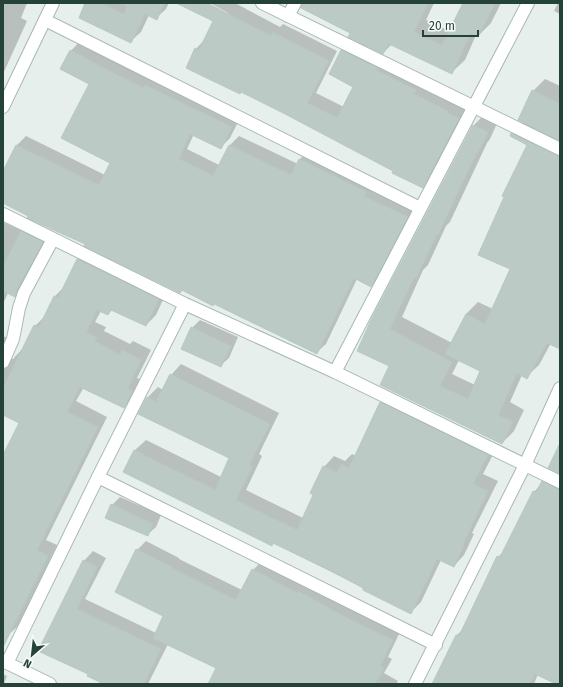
<svg xmlns="http://www.w3.org/2000/svg" width="563" height="687" font-family="'Fira Sans',sans-serif">
  <style>
    .shadow { fill: #0003; fill-rule: evenodd }
    .building { fill: #bbcac4; stroke: #b8c9c2 }
    .lines { fill: none; stroke-linecap: round; stroke-linejoin: round }
    .minor-casing { stroke: #a8b8b2; stroke-width: 14 }
    .minor { stroke: #fff; stroke-width: 12 }
  </style>
  <rect width="100%" height="100%" fill="#e6efeb"/>
  <!-- shadow -->
  <g class="shadow">
    <path d="M 3,3 L 27,3 L 21,18 L 27,21 L 3,74 Z"/>
    <path d="M 86,3 L 169,3 L 166,9 L 156,18 L 149,15 L 141,32 L 131,41 Z"/>
    <path d="M 178,3 L 205,3 L 227,14 L 228,13 L 210,3 L 235,3 L 280,27 L 283,24 L 337,51 L 316,93 L 344,107 L 354,86 L 342,51 L 352,41 L 468,109 L 432,178 L 422,187 L 196,49 L 205,39 L 215,21 Z"/>
    <path d="M 312,3 L 434,3 L 426,20 L 450,31 L 464,3 L 501,3 L 491,23 L 478,36 L 476,35 L 465,60 L 452,72 L 392,44 L 383,53 Z"/>
    <path d="M 558,3 L 560,3 L 560,14 L 554,11 Z"/>
    <path d="M 80,41 L 240,118 L 230,138 L 221,147 L 194,134 L 187,149 L 219,165 L 230,145 L 239,136 L 298,164 L 300,159 L 309,150 L 416,208 L 380,276 L 371,286 L 357,279 L 326,344 L 316,353 L 214,303 L 183,290 L 180,292 L 3,202 L 3,173 L 17,145 L 26,136 L 105,175 L 111,163 L 90,83 L 71,51 Z"/>
    <path d="M 545,79 L 560,86 L 560,344 L 551,343 L 539,365 L 526,377 L 522,375 L 510,402 L 524,410 L 514,431 L 502,443 L 391,366 L 358,351 L 474,125 L 486,113 L 499,119 L 490,139 L 487,143 L 450,222 L 446,226 L 428,265 L 423,270 L 402,317 L 452,343 L 466,314 L 478,302 L 493,309 L 511,269 L 528,145 L 512,134 L 524,122 L 533,91 ZM 459,360 L 482,371 L 475,385 L 452,374 Z"/>
    <path d="M 3,222 L 22,231 L 32,222 L 52,232 L 25,286 L 15,296 L 8,293 L 3,304 Z"/>
    <path d="M 88,250 L 168,289 L 156,315 L 146,325 L 112,310 L 108,314 L 101,311 L 95,322 L 106,327 L 104,331 L 130,344 L 133,341 L 151,350 L 137,378 L 142,380 L 134,397 L 124,407 L 84,387 L 76,401 L 107,417 L 46,540 L 57,545 L 18,626 L 7,636 L 3,634 L 3,457 L 20,422 L 3,414 L 3,336 L 10,339 L 7,356 L 11,359 L 13,359 L 24,347 L 35,326 L 45,316 L 55,296 L 65,286 L 78,260 Z"/>
    <path d="M 200,320 L 238,337 L 229,358 L 220,366 L 192,328 Z"/>
    <path d="M 181,364 L 279,413 L 259,454 L 262,456 L 246,490 L 303,518 L 315,494 L 324,467 L 334,456 L 345,461 L 352,454 L 356,456 L 381,403 L 391,392 L 498,445 L 483,474 L 498,481 L 472,533 L 474,534 L 464,555 L 454,566 L 441,560 L 421,602 L 411,612 L 274,543 L 272,545 L 124,472 L 135,450 L 146,440 L 221,477 L 231,458 L 147,398 L 158,387 L 163,390 L 171,375 Z"/>
    <path d="M 552,472 L 560,476 L 560,683 L 538,674 L 534,684 L 433,684 L 457,635 L 463,629 L 498,557 L 504,551 L 534,492 Z"/>
    <path d="M 120,497 L 161,515 L 156,527 L 147,535 L 112,505 Z"/>
    <path d="M 146,541 L 179,558 L 179,559 L 242,590 L 253,570 L 261,562 L 400,632 L 388,657 L 392,659 L 384,673 L 398,681 L 396,684 L 209,684 L 218,668 L 168,644 L 148,684 L 106,684 L 89,674 L 40,650 L 84,561 L 93,551 L 106,558 L 85,599 L 156,633 L 164,615 L 137,550 Z"/>
    <path d="M 3,674 L 7,676 L 4,684 L 3,684 Z"/>
  </g>
  <!-- building -->
  <g class="building">
    <path d="M 85,3 L 100,3 L 124,14 L 127,6 L 120,3 L 164,3 L 157,20 L 145,14 L 131,43 L 79,18 Z"/>
    <path d="M 176,3 L 207,3 L 271,36 L 273,32 L 329,61 L 307,103 L 337,118 L 353,87 L 329,74 L 341,50 L 377,68 L 376,70 L 416,90 L 414,94 L 448,111 L 447,113 L 459,118 L 423,188 L 392,173 L 393,171 L 287,115 L 241,92 L 240,94 L 186,68 L 195,48 L 199,50 L 213,21 Z"/>
    <path d="M 302,3 L 428,3 L 414,32 L 442,45 L 463,3 L 495,3 L 478,37 L 471,33 L 452,74 L 389,44 L 383,54 L 348,37 L 350,33 L 301,8 Z"/>
    <path d="M 70,50 L 121,77 L 121,76 L 144,88 L 145,85 L 232,127 L 221,149 L 190,134 L 179,159 L 213,176 L 229,145 L 291,175 L 299,159 L 366,192 L 364,196 L 408,217 L 371,287 L 354,278 L 317,354 L 214,304 L 213,306 L 182,290 L 180,293 L 84,246 L 85,244 L 27,218 L 28,216 L 3,203 L 3,171 L 16,145 L 99,185 L 110,163 L 61,138 L 89,84 L 60,69 Z"/>
    <path d="M 532,90 L 560,104 L 560,141 L 518,120 Z"/>
    <path d="M 473,125 L 488,132 L 478,152 L 477,152 L 438,235 L 437,234 L 416,278 L 414,277 L 390,329 L 452,362 L 440,386 L 468,399 L 480,371 L 445,354 L 466,314 L 485,324 L 510,269 L 478,255 L 504,197 L 502,196 L 527,145 L 510,136 L 511,133 L 560,156 L 560,349 L 547,343 L 527,379 L 517,373 L 498,415 L 513,422 L 502,444 L 380,385 L 389,366 L 357,351 L 372,318 Z"/>
    <path d="M 21,231 L 43,242 L 17,289 L 15,297 L 3,291 L 3,267 Z"/>
    <path d="M 77,259 L 159,299 L 146,326 L 111,310 L 108,315 L 97,310 L 86,332 L 97,338 L 95,341 L 120,355 L 122,350 L 141,360 L 128,388 L 133,391 L 124,408 L 80,387 L 67,412 L 98,427 L 37,550 L 48,556 L 3,647 L 3,455 L 19,423 L 3,415 L 3,388 L 34,325 L 39,327 L 54,296 L 58,298 Z"/>
    <path d="M 191,327 L 231,346 L 221,367 L 181,349 Z"/>
    <path d="M 170,374 L 270,424 L 249,465 L 252,467 L 236,500 L 297,530 L 313,495 L 310,493 L 323,466 L 337,473 L 341,464 L 349,468 L 380,402 L 488,455 L 473,484 L 488,491 L 463,544 L 464,545 L 454,567 L 437,559 L 411,614 L 363,590 L 363,588 L 339,575 L 273,543 L 272,546 L 123,472 L 134,450 L 215,490 L 229,458 L 138,414 L 147,397 L 156,402 Z"/>
    <path d="M 560,443 L 560,474 L 548,468 Z"/>
    <path d="M 542,481 L 560,489 L 560,684 L 556,684 L 535,674 L 530,684 L 432,684 L 456,635 L 459,636 L 497,556 L 500,557 L 533,491 L 536,492 Z"/>
    <path d="M 111,504 L 153,524 L 148,536 L 105,518 Z"/>
    <path d="M 136,549 L 172,567 L 171,568 L 236,600 L 252,569 L 297,593 L 298,591 L 349,619 L 393,640 L 380,666 L 384,668 L 375,684 L 208,684 L 216,668 L 153,638 L 163,616 L 115,592 Z"/>
    <path d="M 83,560 L 97,567 L 77,609 L 161,649 L 144,684 L 104,684 L 87,676 L 88,674 L 38,651 Z"/>
  </g>
  <g class="lines">
    <!-- minor casing -->
    <g class="minor-casing">
      <g id="minor">
        <path d="M 262,3 L 560,149"/>
        <path d="M 288,16 L 295,3"/>
        <path d="M 45,20 L 420,208"/>
        <path d="M 3,107 L 53,3"/>
        <path d="M 3,214 L 185,304 L 335,372 L 560,482"/>
        <path d="M 3,362 L 13,339 L 19,308 L 24,293 L 53,239"/>
        <path d="M 335,372 L 528,3"/>
        <path d="M 98,477 L 436,645"/>
        <path d="M 3,661 L 50,684"/>
        <path d="M 7,663 L 98,477 L 185,304"/>
        <path d="M 415,684 L 525,465 L 560,388"/>
      </g>
    </g>
    <!-- minor -->
    <use href="#minor" class="minor"/>
  </g>
  <!-- border -->
  <rect width="563" height="687" fill="none" stroke="#24423a" stroke-width="8"/>
  <!-- north arrow -->
  <g transform="translate(32 655) rotate(208)" stroke="#f7fbf9" stroke-width="3" paint-order="stroke">
  <path d="M0-3L7 15L0 10L-7 15Z" fill="#24423a"/>
  <text y="-6" font-size="11" font-weight="bold" text-anchor="middle" fill="#24423a">N</text>
  </g>
  <!-- scale -->
  <path d="M423 30v6h55v-6" fill="none" stroke="#24423a" stroke-width="2"/>
  <text x="429" y="30" font-size="12" fill="#24423a" stroke="#f7fbf9" stroke-width="3" paint-order="stroke">20 m</text>
</svg>
